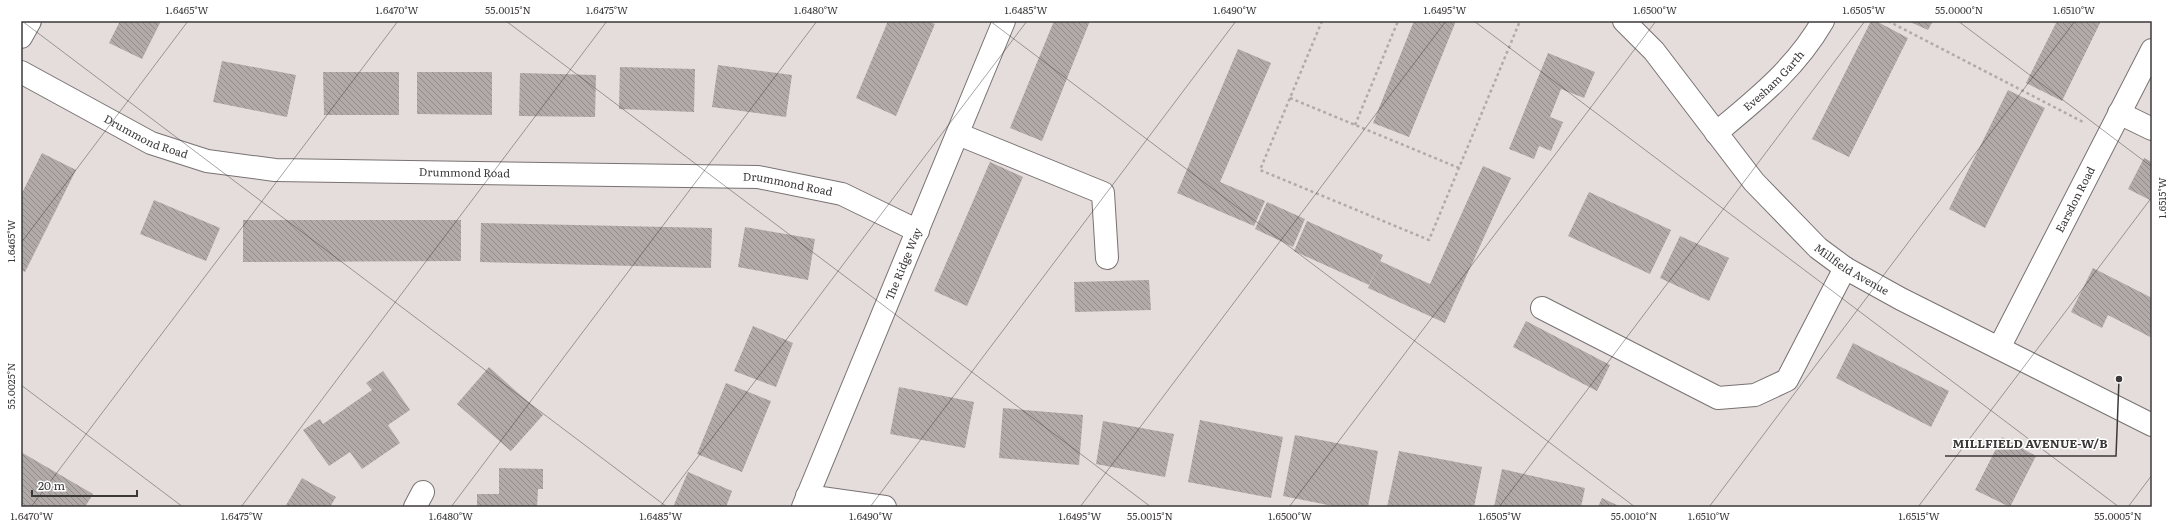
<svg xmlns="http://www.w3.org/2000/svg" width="2173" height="528" font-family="Literata,serif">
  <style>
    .building { fill: url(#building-back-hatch) }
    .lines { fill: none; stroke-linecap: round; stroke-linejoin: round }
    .minor-casing { stroke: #797272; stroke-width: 24 }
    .path { stroke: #b0aaa9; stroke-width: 2.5; stroke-dasharray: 3 3; stroke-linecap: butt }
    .minor { stroke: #fff; stroke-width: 22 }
    .ticks { fill: none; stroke: #3b3838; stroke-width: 1; stroke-opacity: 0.45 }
    .labels { text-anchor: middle; stroke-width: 3; stroke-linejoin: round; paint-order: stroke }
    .street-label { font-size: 11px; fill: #3b3838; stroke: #fff }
    .leader { fill: none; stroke: #3b3838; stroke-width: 1.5 }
    .callout-dot { fill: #3b3838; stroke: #fff; stroke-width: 1.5 }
    .callout-label { font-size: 12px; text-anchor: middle; font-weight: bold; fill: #3b3838; stroke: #fff; stroke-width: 3; stroke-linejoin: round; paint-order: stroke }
    .neatline { fill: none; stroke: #3b3838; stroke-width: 1.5 }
    .ticks-label { font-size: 10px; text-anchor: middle; fill: #3b3838 }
  </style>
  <defs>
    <pattern id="building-back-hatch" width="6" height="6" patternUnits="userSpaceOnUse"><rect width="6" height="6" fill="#b1aaa9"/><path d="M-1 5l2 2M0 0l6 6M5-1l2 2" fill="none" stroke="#918b8b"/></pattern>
  </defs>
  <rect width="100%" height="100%" fill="#e4dddc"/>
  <!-- building -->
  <g class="building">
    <path d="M 120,21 L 161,21 L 142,59 L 109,43 Z"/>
    <path d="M 888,21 L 928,21 L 935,24 L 896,116 L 856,98 Z"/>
    <path d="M 1054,21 L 1090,21 L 1042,141 L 1010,128 Z"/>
    <path d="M 1414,21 L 1456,21 L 1409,137 L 1373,123 Z"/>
    <path d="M 1871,21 L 1876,21 L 1908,38 L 1849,157 L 1812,139 Z"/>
    <path d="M 1908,21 L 1933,21 L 1928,30 Z"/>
    <path d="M 2057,21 L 2101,21 L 2062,101 L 2026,83 Z"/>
    <path d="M 1238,49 L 1271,63 L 1220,182 L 1265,201 L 1254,226 L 1177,193 Z"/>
    <path d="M 1548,53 L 1595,72 L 1584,98 L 1561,89 L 1550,117 L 1563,122 L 1551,151 L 1539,146 L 1534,159 L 1509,149 Z"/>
    <path d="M 222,61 L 296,75 L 287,117 L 213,102 Z"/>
    <path d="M 718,65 L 792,75 L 786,117 L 712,107 Z"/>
    <path d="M 620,67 L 695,69 L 694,112 L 619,109 Z"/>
    <path d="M 323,72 L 399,72 L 399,115 L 324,115 Z"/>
    <path d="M 417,72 L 492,72 L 492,115 L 417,114 Z"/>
    <path d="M 520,73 L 596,75 L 595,117 L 519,116 Z"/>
    <path d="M 2008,90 L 2045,108 L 1985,228 L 1949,209 Z"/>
    <path d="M 42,153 L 76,170 L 25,272 L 21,270 L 21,195 Z"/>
    <path d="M 2144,158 L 2152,162 L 2152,201 L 2128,189 Z"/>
    <path d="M 990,162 L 1023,177 L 967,306 L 934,291 Z"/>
    <path d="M 1483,166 L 1511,178 L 1445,323 L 1368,288 L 1380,261 L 1430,284 Z"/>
    <path d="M 1589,192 L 1671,230 L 1650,274 L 1568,236 Z"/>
    <path d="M 154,200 L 220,228 L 206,261 L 140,234 Z"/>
    <path d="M 1267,202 L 1305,219 L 1293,247 L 1255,229 Z"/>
    <path d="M 243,220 L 461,220 L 461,261 L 243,262 Z"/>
    <path d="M 1307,221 L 1383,255 L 1369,285 L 1294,251 Z"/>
    <path d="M 481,223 L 712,228 L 711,268 L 480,262 Z"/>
    <path d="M 745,227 L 815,239 L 808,280 L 738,267 Z"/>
    <path d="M 1680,236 L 1729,258 L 1709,301 L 1660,278 Z"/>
    <path d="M 2093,268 L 2152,298 L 2152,338 L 2108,315 L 2102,328 L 2071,312 Z"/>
    <path d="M 1149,280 L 1151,310 L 1075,312 L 1074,282 Z"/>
    <path d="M 1526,321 L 1610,365 L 1597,391 L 1513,347 Z"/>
    <path d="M 753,326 L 793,343 L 776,387 L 734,371 Z"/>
    <path d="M 1853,343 L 1949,391 L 1931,427 L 1836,378 Z"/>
    <path d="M 489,367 L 543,415 L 511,451 L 457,404 Z"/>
    <path d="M 383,371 L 410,410 L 388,425 L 400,443 L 362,469 L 350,452 L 329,466 L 303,430 L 320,419 L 323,424 L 372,390 L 366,383 Z"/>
    <path d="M 726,383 L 771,401 L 742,472 L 697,454 Z"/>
    <path d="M 899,387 L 974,402 L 965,448 L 890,434 Z"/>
    <path d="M 1003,408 L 1083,415 L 1079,465 L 999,458 Z"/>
    <path d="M 1200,420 L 1283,437 L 1271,498 L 1188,482 Z"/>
    <path d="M 1103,421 L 1174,434 L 1165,477 L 1096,464 Z"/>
    <path d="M 1295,435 L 1378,451 L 1368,507 L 1338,507 L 1283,496 Z"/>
    <path d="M 2002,437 L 2036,456 L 2010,507 L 1975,490 Z"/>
    <path d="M 1399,451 L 1482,467 L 1474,507 L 1387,507 Z"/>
    <path d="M 21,452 L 93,494 L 85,507 L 21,506 Z"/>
    <path d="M 499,468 L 543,469 L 543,489 L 538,489 L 537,507 L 477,507 L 477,494 L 499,494 Z"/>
    <path d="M 1502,469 L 1585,488 L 1581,507 L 1494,507 Z"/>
    <path d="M 688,472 L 732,491 L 726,507 L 673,507 Z"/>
    <path d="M 302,478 L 336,497 L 330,507 L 285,507 Z"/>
    <path d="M 1602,498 L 1621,507 L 1598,507 Z"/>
  </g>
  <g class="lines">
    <!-- minor casing -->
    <g class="minor-casing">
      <g id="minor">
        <path id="s1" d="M 1624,21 L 1654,51 L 1754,182 L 1818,248 L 1845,268 L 1901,299 L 2152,425"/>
        <path d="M 21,37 L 30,21"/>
        <path id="s2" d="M 21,72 L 151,143 L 207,161 L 275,170 L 758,177 L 842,194 L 918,231"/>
        <path d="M 2119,113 L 2152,129"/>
        <path id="s3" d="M 1716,133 C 1758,98 1795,69 1823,21"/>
        <path d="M 958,134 L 1103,193 L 1107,258"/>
        <path d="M 1542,308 L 1718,398 L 1755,395 L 1787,380 L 1845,268"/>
        <path id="s4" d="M 1999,348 L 2152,50"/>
        <path d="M 807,496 L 885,507"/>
        <path d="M 415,507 L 423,492"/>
        <path id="s5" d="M 803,507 L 1004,21"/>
      </g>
    </g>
    <!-- path -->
    <g class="path">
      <path d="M 1322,21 L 1260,170 L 1429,240 L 1520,21"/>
      <path d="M 1888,21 L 2083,122"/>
      <path d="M 1290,98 L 1459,168"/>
      <path d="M 1355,125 L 1398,21"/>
    </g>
    <!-- minor -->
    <use href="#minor" class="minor"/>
  </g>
  <!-- ticks -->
  <path class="ticks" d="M 22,21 L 667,507M 506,21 L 1151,507M 990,21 L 1635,507M 1474,21 L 2119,507M 1958,21 L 2152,167M 21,243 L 188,21M 21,385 L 183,507M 31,507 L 398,21M 241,507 L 607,21M 451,507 L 817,21M 660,507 L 1027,21M 870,507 L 1236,21M 1080,507 L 1446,21M 1289,507 L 1656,21M 1499,507 L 1865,21M 1709,507 L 2075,21M 1918,507 L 2152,197M 2128,507 L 2152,475"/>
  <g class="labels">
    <!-- street labels -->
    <g class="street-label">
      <text dy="4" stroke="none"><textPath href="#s3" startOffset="78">Evesham Garth</textPath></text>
      <text dy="4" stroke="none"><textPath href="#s2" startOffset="141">Drummond Road</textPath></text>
      <text dy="4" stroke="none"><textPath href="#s2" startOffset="465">Drummond Road</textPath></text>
      <text dy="4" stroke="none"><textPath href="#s2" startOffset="789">Drummond Road</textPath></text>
      <text dy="4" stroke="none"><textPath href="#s4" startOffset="167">Earsdon Road</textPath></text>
      <text dy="4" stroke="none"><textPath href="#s5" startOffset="263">The Ridge Way</textPath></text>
      <text dy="4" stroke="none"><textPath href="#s1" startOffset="339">Millfield Avenue</textPath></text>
    </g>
  </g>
  <!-- callouts -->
  <path class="leader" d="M2119 379L2116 456H1945"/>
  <circle class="callout-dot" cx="2119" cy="379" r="4"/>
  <g class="callout-label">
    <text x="2030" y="448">MILLFIELD AVENUE-W/B</text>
  </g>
  <!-- border -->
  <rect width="2173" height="528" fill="none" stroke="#ffffff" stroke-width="44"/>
  <!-- scale -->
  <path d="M32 490v6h105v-6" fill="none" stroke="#3b3838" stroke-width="2"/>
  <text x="38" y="490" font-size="12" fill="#3b3838" stroke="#ffffff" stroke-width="3" paint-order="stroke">20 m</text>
  <rect x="22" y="22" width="2129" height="484" class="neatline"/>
  <g class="ticks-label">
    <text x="187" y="14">1.6465°W</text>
    <text x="397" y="14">1.6470°W</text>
    <text x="508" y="14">55.0015°N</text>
    <text x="607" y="14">1.6475°W</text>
    <text x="816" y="14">1.6480°W</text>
    <text x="1026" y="14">1.6485°W</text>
    <text x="1235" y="14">1.6490°W</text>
    <text x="1445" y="14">1.6495°W</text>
    <text x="1655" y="14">1.6500°W</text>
    <text x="1864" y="14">1.6505°W</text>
    <text x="1959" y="14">55.0000°N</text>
    <text x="2074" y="14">1.6510°W</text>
    <text transform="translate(2162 198) rotate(-90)" y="4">1.6515°W</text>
    <text transform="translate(11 241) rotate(-90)" y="4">1.6465°W</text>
    <text transform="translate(11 386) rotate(-90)" y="4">55.0025°N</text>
    <text x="32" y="520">1.6470°W</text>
    <text x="242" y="520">1.6475°W</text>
    <text x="451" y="520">1.6480°W</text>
    <text x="661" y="520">1.6485°W</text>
    <text x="871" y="520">1.6490°W</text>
    <text x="1080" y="520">1.6495°W</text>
    <text x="1150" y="520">55.0015°N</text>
    <text x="1290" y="520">1.6500°W</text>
    <text x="1500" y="520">1.6505°W</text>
    <text x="1634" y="520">55.0010°N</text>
    <text x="1709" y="520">1.6510°W</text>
    <text x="1919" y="520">1.6515°W</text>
    <text x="2118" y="520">55.0005°N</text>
  </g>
</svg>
